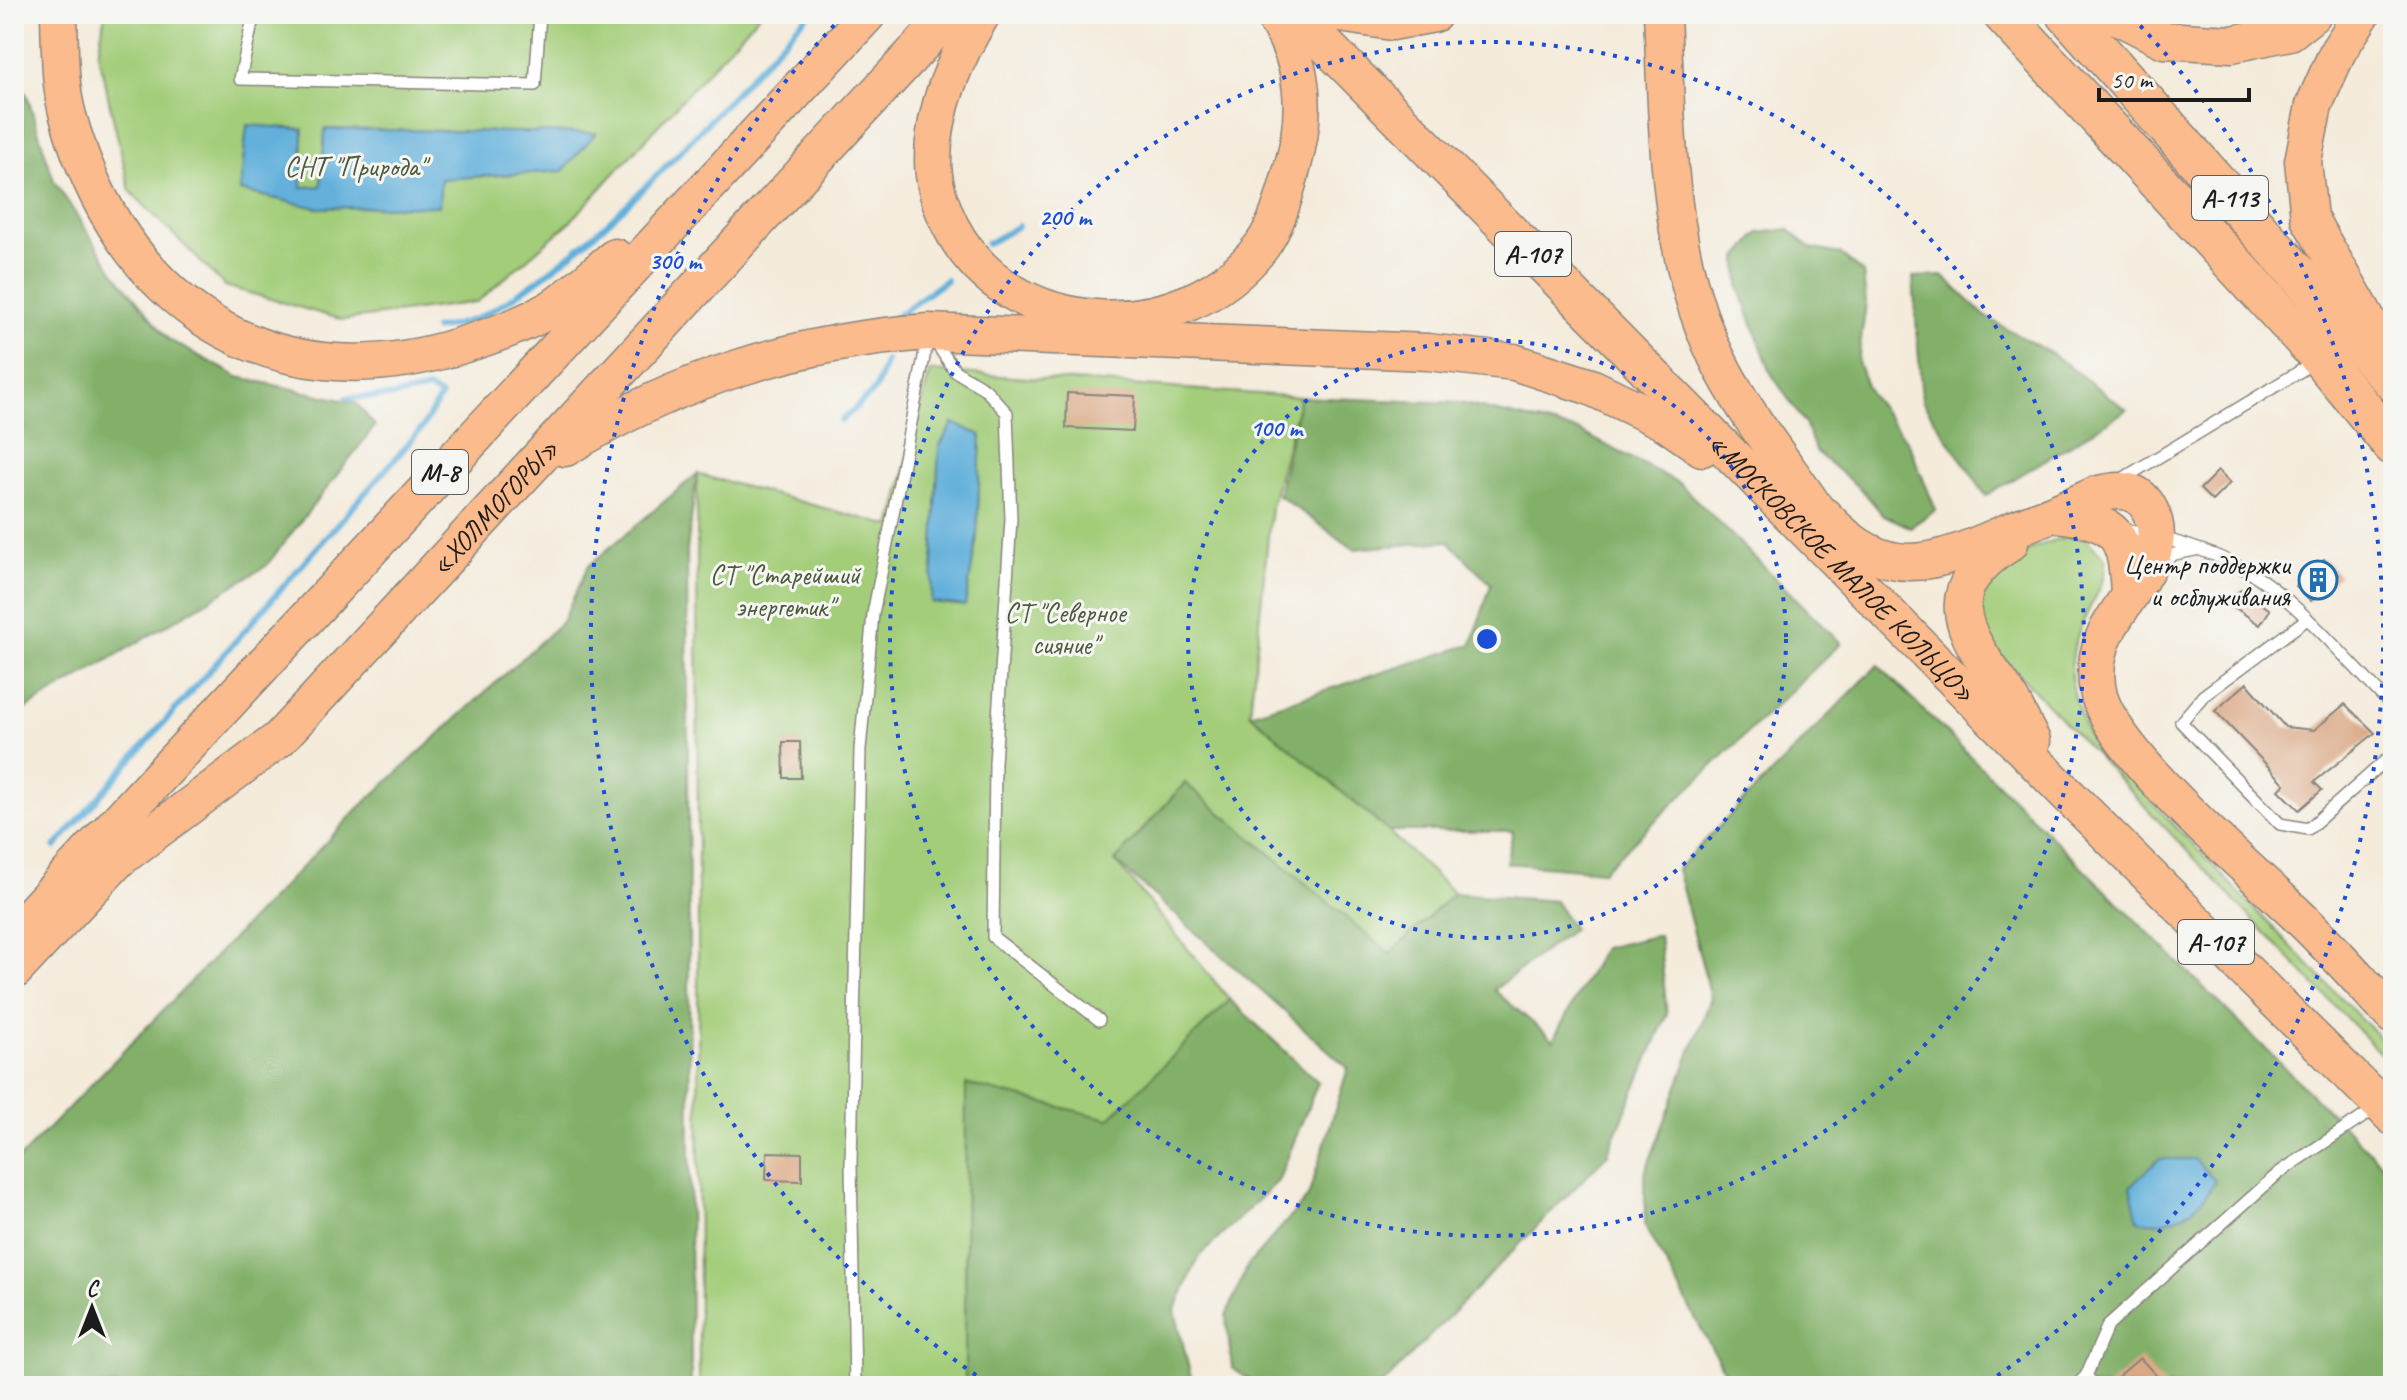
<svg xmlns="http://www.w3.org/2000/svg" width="2407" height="1400" font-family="Caveat,sans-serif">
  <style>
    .green { fill: #a3cd79; stroke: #60744a; stroke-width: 2 }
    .forest { fill: #82b069; stroke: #4f6642; stroke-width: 2 }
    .water { fill: #62b0db; stroke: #3f667c; stroke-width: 2 }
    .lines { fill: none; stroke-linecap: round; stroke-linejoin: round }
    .stream { stroke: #62b0db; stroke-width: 6 }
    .building { fill: #dba885 }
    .service-casing { stroke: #88847c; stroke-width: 14 }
    .trunk-casing { stroke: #88847c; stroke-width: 39 }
    .motorway-casing { stroke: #88847c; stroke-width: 43 }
    .service { stroke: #fff; stroke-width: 11 }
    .trunk { stroke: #fbbb8c; stroke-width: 36 }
    .motorway { stroke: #fbbb8c; stroke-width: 40 }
    .ring { fill: none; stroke: #1d4ed8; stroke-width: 4; stroke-dasharray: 4 8 }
    .labels { text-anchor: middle; stroke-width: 6; stroke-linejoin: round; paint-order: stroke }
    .shield { fill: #f6f6f2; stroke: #5d5d5c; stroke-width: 2 }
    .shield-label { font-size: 26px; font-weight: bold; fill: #1c1c1c }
    .park-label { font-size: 28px; fill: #4b5a3d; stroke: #f6f6f2 }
    .street-label { font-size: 28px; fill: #1c1c1c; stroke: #f6f6f2 }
    .poi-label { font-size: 28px; fill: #1c1c1c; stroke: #f6f6f2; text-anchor: end }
    .centre { fill: #1d4ed8; stroke: #f6f6f2; stroke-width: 4 }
    .ring-label { font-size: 24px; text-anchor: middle; font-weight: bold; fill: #1d4ed8; stroke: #f6f6f2; stroke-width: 6; stroke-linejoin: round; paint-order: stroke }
  </style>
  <rect width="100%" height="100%" fill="#f6f6f2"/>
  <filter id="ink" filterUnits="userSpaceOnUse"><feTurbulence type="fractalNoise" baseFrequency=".0125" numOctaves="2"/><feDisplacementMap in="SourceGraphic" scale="16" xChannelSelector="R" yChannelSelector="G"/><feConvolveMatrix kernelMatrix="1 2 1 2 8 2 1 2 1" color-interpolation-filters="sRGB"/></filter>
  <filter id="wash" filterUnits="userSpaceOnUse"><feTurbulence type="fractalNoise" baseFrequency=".006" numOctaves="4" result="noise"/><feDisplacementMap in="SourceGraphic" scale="32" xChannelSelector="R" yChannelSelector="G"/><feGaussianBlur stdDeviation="1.8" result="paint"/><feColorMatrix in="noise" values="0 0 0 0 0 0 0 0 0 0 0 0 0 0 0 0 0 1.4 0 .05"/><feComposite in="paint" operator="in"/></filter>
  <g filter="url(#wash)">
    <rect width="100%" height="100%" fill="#f4ebdb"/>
    <!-- green -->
    <g class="green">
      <path d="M 105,14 L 760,14 L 570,222 L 477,302 L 343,320 L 225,286 L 130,191 L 98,53 Z"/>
      <path d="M 930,371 L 1300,397 L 1271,507 L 1250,713 L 1388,831 L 1454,893 L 1390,954 L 1184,784 L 1115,861 L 1230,1000 L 1318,1082 L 1278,1181 L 1217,1203 L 966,1085 L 965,1386 L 699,1386 L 697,474 L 891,526 Z"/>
      <path d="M 2070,536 L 2085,539 L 2105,558 C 2106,581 2098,592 2088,611 C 2063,661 2068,688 2089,737 L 2393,1052 L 2393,1067 L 1991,645 C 1988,638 1983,629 1981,621 C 1970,573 2034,544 2070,536 Z"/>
    </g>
    <!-- forest -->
    <g class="forest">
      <path d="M 14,74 L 27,95 L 54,181 L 114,272 L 169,340 L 238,377 L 356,403 L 375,426 L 266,566 L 14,716 Z"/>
      <path d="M 1788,229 L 1811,248 L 1840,254 L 1863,273 L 1866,303 L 1858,362 L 1870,394 L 1908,442 L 1936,510 L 1910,527 L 1883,515 L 1864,492 L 1816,452 L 1805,424 L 1771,373 L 1739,287 L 1738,257 L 1759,233 Z"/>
      <path d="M 1943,276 L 1986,317 L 2054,355 L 2127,410 L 1986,496 L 1922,401 L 1913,277 Z"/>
      <path d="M 1300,397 L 1460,403 L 1579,431 L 1679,483 L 1841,643 L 1603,871 L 1506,863 L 1513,831 L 1388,831 L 1250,714 L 1472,644 L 1491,584 L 1448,541 L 1354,549 L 1278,495 Z"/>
      <path d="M 697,474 L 687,550 L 691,1386 L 14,1386 L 14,1164 L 360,807 L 562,622 L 588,566 Z"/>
      <path d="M 1878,665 L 2393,1175 L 2393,1386 L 1732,1386 L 1645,1225 L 1645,1173 L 1711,998 L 1677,869 Z"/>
      <path d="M 1185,783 L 1390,954 L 1454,893 L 1555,901 L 1573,929 L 1494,990 L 1553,1040 L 1603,948 L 1659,935 L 1667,1014 L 1607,1155 L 1381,1386 L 1258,1386 L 1232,1368 L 1226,1316 L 1248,1265 L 1308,1197 L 1348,1068 L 1115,861 Z"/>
      <path d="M 1230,1000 L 1318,1082 L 1278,1181 L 1199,1257 L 1175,1310 L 1193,1386 L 965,1386 L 966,1084 L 1109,1119 Z"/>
    </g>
    <!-- water -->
    <g class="water">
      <path d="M 247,125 L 303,129 L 302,187 L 321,186 L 325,129 L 596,133 L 563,171 L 441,179 L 439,206 L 317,208 L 240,191 Z"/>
      <path d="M 953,423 L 981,435 L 977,537 L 965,606 L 931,602 L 939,447 Z"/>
      <path d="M 2159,1159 L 2195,1159 L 2215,1181 C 2199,1211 2172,1227 2138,1221 L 2130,1187 Z"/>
    </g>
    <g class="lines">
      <!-- stream -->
      <g class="stream">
        <path d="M 987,244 L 1018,226"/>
        <path d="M 893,319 L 946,280"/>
        <path d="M 435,329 C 450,326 469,323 482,316 C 606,247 711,115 809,14"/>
        <path d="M 841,421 L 876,389 L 886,360"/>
        <path d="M 55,847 L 422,428 L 441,396 L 429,389 L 394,396 L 346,398"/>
      </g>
    </g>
    <g id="blocks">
      <!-- building -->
      <g class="building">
        <path d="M 1067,393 L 1135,396 L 1133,431 L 1066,428 Z"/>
        <path d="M 2218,471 L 2230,483 L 2212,501 L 2200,489 Z"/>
        <path d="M 2324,559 L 2339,575 L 2311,601 L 2296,586 Z"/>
        <path d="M 2241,589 L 2270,610 L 2260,625 L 2230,604 Z"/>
        <path d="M 2247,683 L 2285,727 L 2314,730 L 2345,704 L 2375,733 L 2314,782 L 2322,790 L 2299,810 L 2279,790 L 2285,784 L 2215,711 Z"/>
        <path d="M 783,742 L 800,742 L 801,778 L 784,778 Z"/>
        <path d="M 767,1152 L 802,1153 L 802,1181 L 766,1180 Z"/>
        <path d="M 2140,1358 L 2166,1386 L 2107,1386 Z"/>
      </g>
    </g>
  </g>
  <g filter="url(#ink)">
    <use href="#blocks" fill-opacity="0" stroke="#88847c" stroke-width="2"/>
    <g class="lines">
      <!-- service casing -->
      <g class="service-casing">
        <g id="service">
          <path d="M 254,14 L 240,79 L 535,85 L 540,14"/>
          <path d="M 2392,316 L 2393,316"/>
          <path d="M 934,340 L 955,371 L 985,389 L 1007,413 L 1011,519 L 995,763 L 993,937 L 1099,1020"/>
          <path d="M 2119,481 L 2302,370"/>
          <path d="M 2119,528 C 2163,537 2222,553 2259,578 C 2309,613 2350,664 2393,707"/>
          <path d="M 2159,563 L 2175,554 L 2195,550"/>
          <path d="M 2307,619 L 2203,696 L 2181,722 L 2280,824 L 2308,829 L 2393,754"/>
          <path d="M 2086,1376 L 2095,1386"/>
          <path d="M 855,1386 L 851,1163 L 860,749 L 873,614 L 928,337"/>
          <path d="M 2076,1386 L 2086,1376 L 2108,1325 L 2280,1172 L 2378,1107"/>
        </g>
      </g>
      <!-- trunk casing -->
      <g class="trunk-casing">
        <g id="trunk">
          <path d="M 59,14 C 60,47 59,84 68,116 C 119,302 269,405 459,346 C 489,337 521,326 549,310 C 572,296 593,274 615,257"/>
          <path d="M 982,14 C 955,59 933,108 933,161 C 933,183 941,206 950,225 C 1009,342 1183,349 1261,247 C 1277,226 1285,194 1292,169 C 1308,113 1306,62 1272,14"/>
          <path id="s1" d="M 1295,14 L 2075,802 L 2393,1117"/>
          <path d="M 1340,14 L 1392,22 L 1434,14"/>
          <path d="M 1662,14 C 1668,133 1665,262 1723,370 C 1754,429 1799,480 1834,537"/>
          <path d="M 2113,14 L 2164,40 L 2232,44 L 2290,32 L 2313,14"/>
          <path d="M 2362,14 L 2338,51 L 2314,105 L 2303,161 L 2309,218 L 2393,364"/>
          <path d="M 565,448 C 679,379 796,341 929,332 L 1428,352 L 1514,362 L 1591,387 L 1666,423 L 1702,448"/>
          <path d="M 2057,514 C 2118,522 2126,534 2129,594"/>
          <path d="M 1824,516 C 1886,583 1930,566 2005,533 C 2035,520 2065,510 2095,495 C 2115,490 2136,486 2148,507 C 2176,554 2121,597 2104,637 C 2096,656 2094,676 2099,696 C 2117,758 2248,867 2297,915 C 2331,947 2361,982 2393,1016"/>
          <path d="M 2010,543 C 1936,589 1961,630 2002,686 C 2014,703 2022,723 2032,741"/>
          <path d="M 14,933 L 868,14"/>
          <path id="s2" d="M 14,971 L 119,859 L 279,739 L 950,14"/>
        </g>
      </g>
      <!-- motorway casing -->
      <g class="motorway-casing">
        <g id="motorway">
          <path d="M 2003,14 L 2319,356 L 2393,445"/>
          <path d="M 2067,14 L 2393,381"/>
        </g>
      </g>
      <!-- service -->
      <use href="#service" class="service"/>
      <!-- trunk -->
      <use href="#trunk" class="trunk"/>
      <!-- motorway -->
      <use href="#motorway" class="motorway"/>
    </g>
  </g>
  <!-- distance rings -->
  <g class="ring">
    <circle cx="1487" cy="639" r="299"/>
    <circle cx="1487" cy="639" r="597"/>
    <path d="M986 1382A896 896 0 0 1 842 17M2132 17A896 896 0 0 1 1988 1382"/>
  </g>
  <!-- icons -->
  <defs>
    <g id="building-ring" transform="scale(2)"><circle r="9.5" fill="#f6f6f2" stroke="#1f6fb2" stroke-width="1.5"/><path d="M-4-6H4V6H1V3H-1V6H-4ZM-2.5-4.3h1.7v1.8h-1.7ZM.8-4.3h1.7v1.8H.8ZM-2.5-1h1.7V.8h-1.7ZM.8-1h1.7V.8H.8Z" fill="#1f6fb2"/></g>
  </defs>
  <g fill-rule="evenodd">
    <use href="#building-ring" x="2318" y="580"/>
  </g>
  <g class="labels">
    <!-- shield labels -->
    <g class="shield">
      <rect x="2192" y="176" width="76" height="44" rx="6"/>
      <rect x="1495" y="232" width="76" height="44" rx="6"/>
      <rect x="412" y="450" width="56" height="44" rx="6"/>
      <rect x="2178" y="920" width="76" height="44" rx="6"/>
    </g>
    <g class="shield-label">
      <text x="2230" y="207">А-113</text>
      <text x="1533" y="263">А-107</text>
      <text x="440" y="481">М-8</text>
      <text x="2216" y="951">А-107</text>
    </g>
    <!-- park labels -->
    <g class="park-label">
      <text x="355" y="176">СНТ "Природа"</text>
      <text x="785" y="584">СТ "Старейший<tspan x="785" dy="32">энергетик"</tspan></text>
      <text x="1065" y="622">СТ "Северное<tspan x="1065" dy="32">сияние"</tspan></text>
    </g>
    <!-- street labels -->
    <g class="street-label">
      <text dy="10" stroke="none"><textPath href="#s2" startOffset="670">«ХОЛМОГОРЫ»</textPath></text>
      <text dy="10" stroke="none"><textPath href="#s1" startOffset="778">«МОСКОВСКОЕ МАЛОЕ КОЛЬЦО»</textPath></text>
    </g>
    <!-- poi labels -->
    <g class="poi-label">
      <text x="2290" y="574">Центр поддержки<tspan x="2290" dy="32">и осблуживания</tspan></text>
    </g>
  </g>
  <circle cx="1487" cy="639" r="12" class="centre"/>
  <g class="ring-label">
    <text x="1065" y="225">200 m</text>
    <text x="675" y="269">300 m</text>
    <text x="1276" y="436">100 m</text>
  </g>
  <!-- margin -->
  <rect width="2407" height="1400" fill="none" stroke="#f6f6f2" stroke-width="48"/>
  <!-- north arrow -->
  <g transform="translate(92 1308)" stroke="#f6f6f2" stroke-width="6" paint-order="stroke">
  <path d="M0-6L14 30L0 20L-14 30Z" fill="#1c1c1c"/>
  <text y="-12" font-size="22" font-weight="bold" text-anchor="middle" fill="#1c1c1c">С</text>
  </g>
  <!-- scale -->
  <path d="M2099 88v12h150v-12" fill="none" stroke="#1c1c1c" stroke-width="4"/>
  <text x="2111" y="88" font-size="24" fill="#1c1c1c" stroke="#f6f6f2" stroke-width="6" paint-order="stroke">50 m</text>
</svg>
